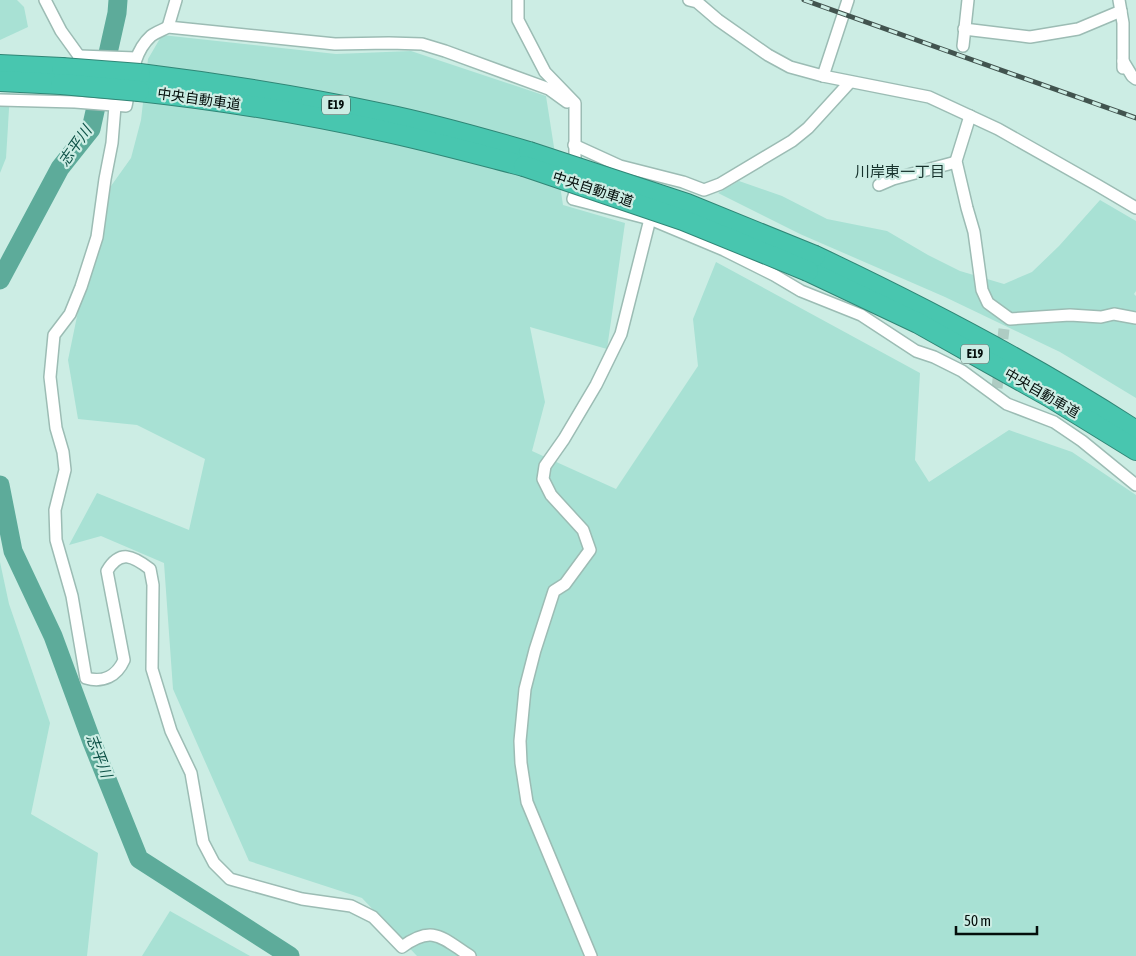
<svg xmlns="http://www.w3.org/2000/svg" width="1136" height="956" font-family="'Asap Condensed','Noto Sans JP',sans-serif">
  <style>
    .green { fill: #a8e1d4 }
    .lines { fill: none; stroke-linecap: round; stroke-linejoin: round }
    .river { stroke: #5dab9a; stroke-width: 19 }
    .minor-tunnel { stroke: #aeccc3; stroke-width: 11; stroke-dasharray: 11 5.5; stroke-linecap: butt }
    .minor-casing { stroke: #9cbcb4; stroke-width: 14 }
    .motorway-casing { stroke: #308676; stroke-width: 22 }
    .minor { stroke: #fff; stroke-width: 11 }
    .motorway { stroke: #48c6af; stroke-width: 20 }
    .rail-casing { stroke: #42544f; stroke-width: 5 }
    .rail { stroke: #ccede4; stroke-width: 3; stroke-dasharray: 9; stroke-linecap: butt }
    .motorway-bridge-casing { stroke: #308676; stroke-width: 22; stroke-linecap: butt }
    .motorway-bridge { stroke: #48c6af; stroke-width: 20 }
    .labels { text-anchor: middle; stroke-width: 4.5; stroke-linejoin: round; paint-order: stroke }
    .shield { fill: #ccede4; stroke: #40514c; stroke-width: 1 }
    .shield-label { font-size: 12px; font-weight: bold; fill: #040e0b }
    .street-label { font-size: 14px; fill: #040e0b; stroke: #ccede4 }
    .water-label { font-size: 15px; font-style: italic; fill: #0e5247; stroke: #ccede4 }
    .neighbourhood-label { font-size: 15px; fill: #16322c; stroke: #ccede4 }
  </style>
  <rect width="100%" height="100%" fill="#ccede4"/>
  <!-- green -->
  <g class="green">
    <path d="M 0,0 L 17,0 L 24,7 L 28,27 L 0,40 Z"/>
    <path d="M 162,35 L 336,54 L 411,51 L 546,96 L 563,205 L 625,223 L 607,349 L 530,327 L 545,402 L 532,451 L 616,489 L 698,366 L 693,319 L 716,262 L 920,373 L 915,460 L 929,482 L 1009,430 L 1072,452 L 1136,495 L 1136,956 L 417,956 L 362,898 L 249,861 L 173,689 L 164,563 L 101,536 L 69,545 L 97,493 L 189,530 L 205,459 L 137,425 L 78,419 L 68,360 L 101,200 L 131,158 L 141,120 L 148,59 Z"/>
    <path d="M 0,93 L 10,93 L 6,158 L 0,173 Z"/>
    <path d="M 739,181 L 782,196 L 827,219 L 887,231 L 928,255 L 960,271 L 1004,284 L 1032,272 L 1059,246 L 1100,200 L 1136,221 L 1136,291 L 1134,294 L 1136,296 L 1136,398 L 1060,352 L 945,297 L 800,234 L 718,193 Z"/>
    <path d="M 0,562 L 9,604 L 50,723 L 31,814 L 98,853 L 87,956 L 0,956 Z"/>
    <path d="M 170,911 L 250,956 L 142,956 Z"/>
  </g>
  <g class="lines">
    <!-- river -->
    <g class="river">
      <path d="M 0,280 L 60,168 L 91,129 L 117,13 L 118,0"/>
      <path d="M 0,485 L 13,551 L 53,636 L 92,742 L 139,859 L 290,956"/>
    </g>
    <!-- minor-tunnel -->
    <path class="minor-tunnel" d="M 997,388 L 1004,329"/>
    <!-- minor casing -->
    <g class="minor-casing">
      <g id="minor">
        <path d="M 45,0 L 61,31 L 79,56 L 77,73"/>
        <path d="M 518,0 L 518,20 L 545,72 L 575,103 L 575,193 L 573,199 L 650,219 L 724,250 L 774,275 L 801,291 L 861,315 L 916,351 L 934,357 L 962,371 L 1007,404 L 1054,422 L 1082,441 L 1136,485"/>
        <path d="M 689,0 L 697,2 L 718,20 L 768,55 L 790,67 L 823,76 L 929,97 L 998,129 L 1097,185 L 1136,208"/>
        <path d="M 1119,0 L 1123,23 L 1123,68"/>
        <path d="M 168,27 L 176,0"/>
        <path d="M 964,29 L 1030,37 L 1078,29 L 1121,11"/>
        <path d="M 963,46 L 968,0"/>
        <path d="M 79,56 L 136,58"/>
        <path d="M 1123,61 L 1132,76 L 1136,79"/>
        <path d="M 823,76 L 848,0"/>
        <path d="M 0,100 L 75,102 L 126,106 C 131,82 132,53 151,36 C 156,32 163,30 168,27 L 335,44 L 389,43 L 422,44 L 445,51 L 549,89 L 567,102"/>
        <path d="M 115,106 L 112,143 L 105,179 L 97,237 L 81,287 L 70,314 L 54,335 L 50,377 L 56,428 L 63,452 L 65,470 L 55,510 L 56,540 L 72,596 L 86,678 C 103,683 117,676 124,660 L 107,571 C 120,549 133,556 150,569 L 153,585 L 152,669 L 171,731 L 191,773 L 203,842 L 214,863 L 230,879 L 302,899 L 351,906 L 373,917 L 402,947 C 433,924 442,938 470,956"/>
        <path d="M 970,116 L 956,161 L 967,208 L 974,232 L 982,290 L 988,303 L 1010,319 L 1070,315 L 1101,317 L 1114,314 L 1136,318"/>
        <path d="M 574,145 L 620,166 L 683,182 L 704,190 L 720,184 L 792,141 L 808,128 L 850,82"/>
        <path d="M 879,185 L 893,179 L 956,162"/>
        <path d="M 591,956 L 527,802 L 521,763 L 520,741 L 525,689 L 535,650 L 554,591 L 565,584 L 590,550 L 583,530 L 551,495 L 543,479 L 545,466 L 564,439 L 596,385 L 621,334 L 650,219"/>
      </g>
    </g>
    <!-- motorway casing -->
    <g class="motorway-casing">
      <g id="motorway">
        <path d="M 0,65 L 62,68"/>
        <path d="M 140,74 C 221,84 302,97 383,114 C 432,124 481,138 529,152"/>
        <path d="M 0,81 L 61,84"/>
        <path d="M 139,91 C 221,100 302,113 383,131 C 430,141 477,154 524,166"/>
        <path d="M 815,256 C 925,308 1033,364 1136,431"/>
        <path d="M 808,271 L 918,323 L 1050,397 L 1136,450"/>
      </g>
    </g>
    <!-- minor -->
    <use href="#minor" class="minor"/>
    <!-- motorway -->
    <use href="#motorway" class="motorway"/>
    <!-- rail casing -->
    <g class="rail-casing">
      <path id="rail" d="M 804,0 L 1136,118"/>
    </g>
    <!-- rail -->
    <use href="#rail" class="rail"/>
    <!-- motorway-bridge casing -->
    <g class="motorway-bridge-casing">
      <g id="motorway-bridge">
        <path d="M 62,68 L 140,74"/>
        <path d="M 61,84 L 139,91"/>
        <path d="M 529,152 L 687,204 L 815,256"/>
        <path d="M 524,166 L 683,220 L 808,271"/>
      </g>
    </g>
    <!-- motorway-bridge -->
    <use href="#motorway-bridge" class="motorway-bridge"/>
  </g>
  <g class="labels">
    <!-- shield labels -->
    <g class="shield">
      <rect x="322" y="95.5" width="28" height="19" rx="4"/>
      <rect x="961" y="344.5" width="28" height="19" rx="4"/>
    </g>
    <g class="shield-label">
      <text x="336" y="109">E19</text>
      <text x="975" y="358">E19</text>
    </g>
    <!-- street labels -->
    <g class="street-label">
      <text transform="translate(199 99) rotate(8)" y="5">中央自動車道</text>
      <text transform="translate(593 189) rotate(18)" y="5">中央自動車道</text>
      <text transform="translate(1042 393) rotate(30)" y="5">中央自動車道</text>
    </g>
    <!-- water labels -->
    <g class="water-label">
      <text transform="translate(75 146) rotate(-55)" y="5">志平川</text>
      <text transform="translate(99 756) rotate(69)" y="5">志平川</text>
    </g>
    <!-- neighbourhood labels -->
    <g class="neighbourhood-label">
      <text x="900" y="177">川岸東一丁目</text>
    </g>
  </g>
  <!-- scale -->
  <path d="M956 926v8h81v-8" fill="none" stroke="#040e0b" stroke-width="2.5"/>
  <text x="964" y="926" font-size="15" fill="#040e0b" stroke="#ccede4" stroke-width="4" paint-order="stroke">50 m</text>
</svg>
